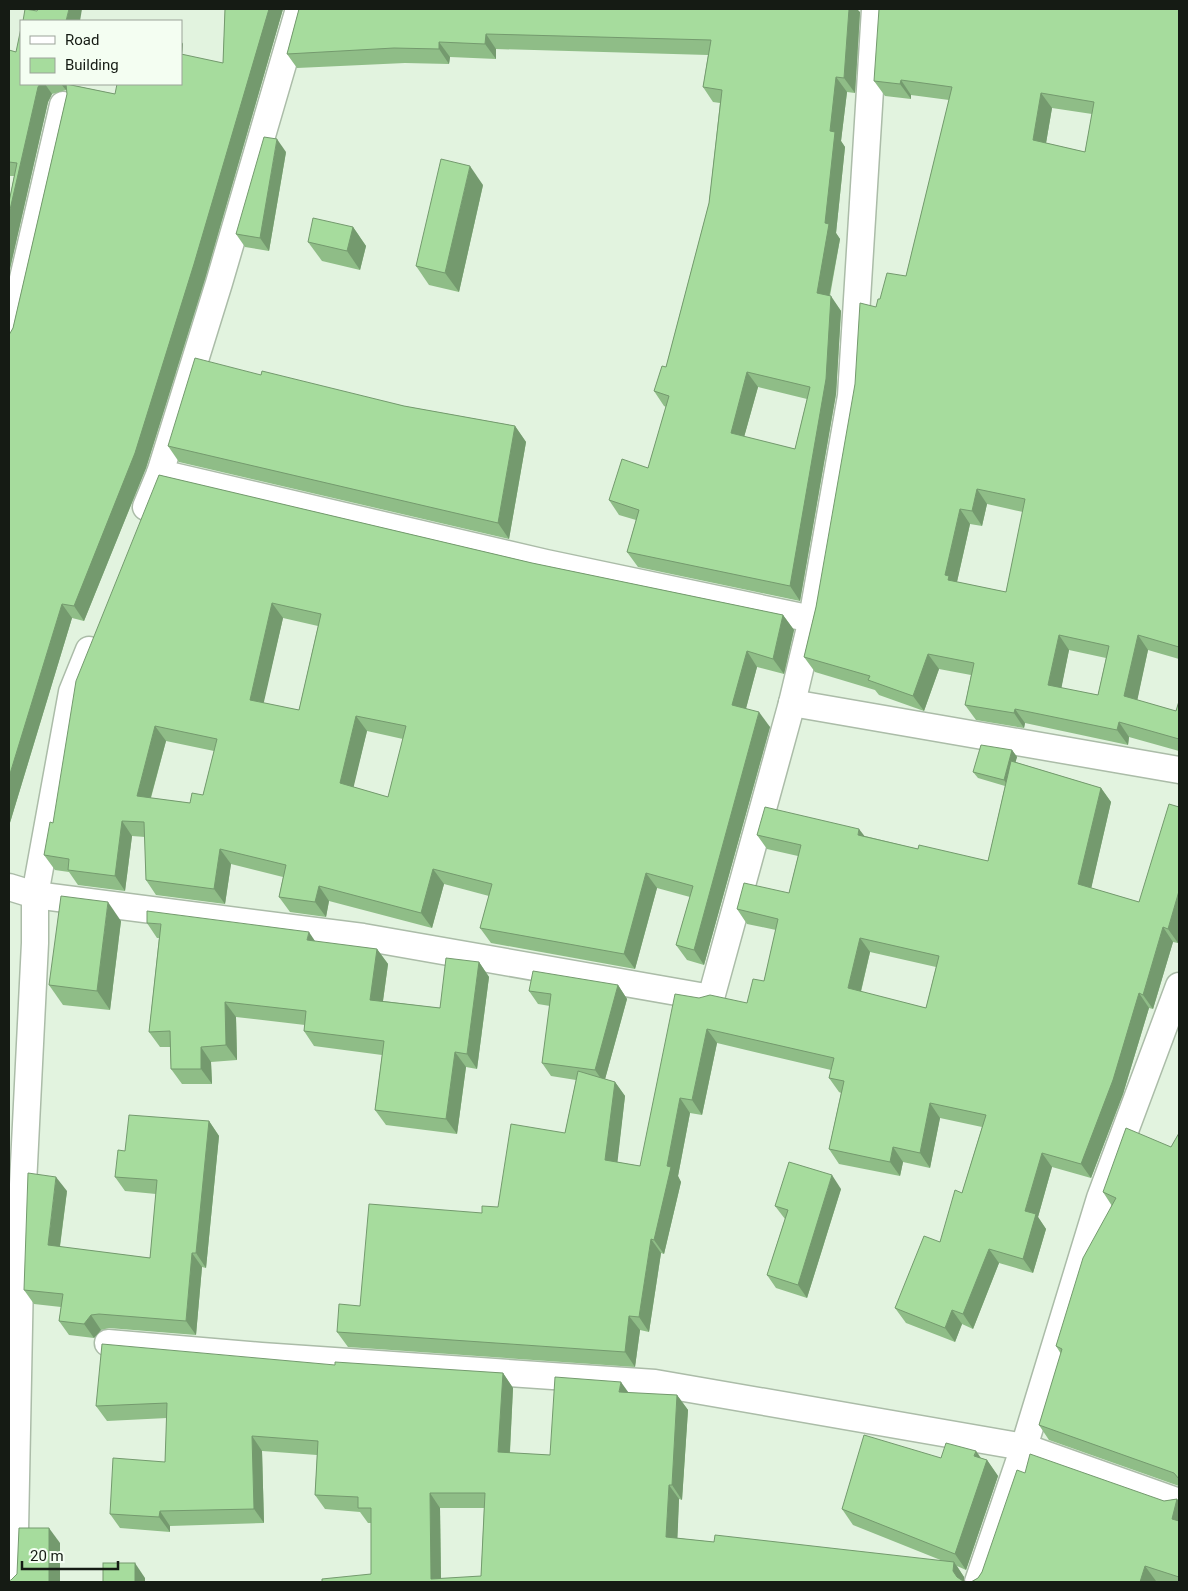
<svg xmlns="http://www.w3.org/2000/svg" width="1188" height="1591" font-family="Roboto,sans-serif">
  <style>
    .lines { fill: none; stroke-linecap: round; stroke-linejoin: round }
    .street-casing { stroke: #abbca8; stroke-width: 29 }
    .street { stroke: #fff; stroke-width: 26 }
    .wall { fill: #8fbd87; fill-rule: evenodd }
    .shaded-wall { fill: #749a6e }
    .building { fill: #a6dc9d; stroke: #749a6e; fill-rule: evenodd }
  </style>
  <rect width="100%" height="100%" fill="#e2f3df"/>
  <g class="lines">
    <!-- street casing -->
    <g class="street-casing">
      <g id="street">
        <path d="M 9,339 L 63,105"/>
        <path d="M 160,473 L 546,563 L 812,619"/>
        <path d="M 146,507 L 160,473 L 219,283 L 299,9"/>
        <path d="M 792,703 L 1179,770"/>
        <path d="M 9,887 L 35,895 L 363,937 L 711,998 L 792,703 L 812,619 L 851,396 L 875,9"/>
        <path d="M 108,1343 L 261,1356 L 655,1383 L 1024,1447 L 1179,1502"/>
        <path d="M 14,1582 L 21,1225 L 35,943 L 35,895 L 72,692 L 89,650"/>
        <path d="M 978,1582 L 1024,1447 L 1100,1198 L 1179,986"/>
      </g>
    </g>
    <!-- street -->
    <use href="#street" class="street"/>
  </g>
  <!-- wall -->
  <g class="wall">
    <path d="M 225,9 L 283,9 L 205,279 L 146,468 L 84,621 L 72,618 L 9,826 L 10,334 L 13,328 L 67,94 L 66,87 L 66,90 L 52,94 L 48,102 L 9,273 L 9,202 L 14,176 L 9,176 L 9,50 L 16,52 L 21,84 L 67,84 L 115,94 L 181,41 L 183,44 L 182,55 L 223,63 Z"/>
    <path d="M 299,9 L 860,12 L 855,93 L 847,92 L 841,141 L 845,147 L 836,233 L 840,239 L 830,296 L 841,311 L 836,394 L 800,601 L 638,567 L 627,552 L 636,520 L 619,515 L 609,500 L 648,468 L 666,407 L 664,406 L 654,391 L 666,367 L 709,203 L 720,103 L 713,102 L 703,87 L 708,55 L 496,49 L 496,59 L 450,57 L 449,64 L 405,63 L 297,68 L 287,54 ZM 758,387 L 807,399 L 795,449 L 744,437 Z"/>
    <path d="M 1179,9 L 1179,659 L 1148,650 L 1137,700 L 1176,711 L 1179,701 L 1179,751 L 1129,737 L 1128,745 L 1025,723 L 1024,728 L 976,720 L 965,705 L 971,675 L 939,669 L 924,711 L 879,695 L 875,690 L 815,672 L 804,657 L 816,607 L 876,307 L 880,299 L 906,276 L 949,100 L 911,95 L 911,99 L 885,96 L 874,81 ZM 1052,108 L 1092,114 L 1085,152 L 1046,143 ZM 987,504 L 1023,512 L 1006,592 L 957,582 L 970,524 L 982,526 ZM 1069,650 L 1106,658 L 1098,695 L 1061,688 Z"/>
    <path d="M 286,152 L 269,251 L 245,247 L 236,234 Z"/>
    <path d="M 483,185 L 459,292 L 429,285 L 416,266 Z"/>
    <path d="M 353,227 L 366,246 L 360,270 L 322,261 L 308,242 Z"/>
    <path d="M 261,375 L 404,406 L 515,426 L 526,442 L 509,539 L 179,462 L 168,446 Z"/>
    <path d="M 159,475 L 532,563 L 783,615 L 794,630 L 784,674 L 757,667 L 746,708 L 770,727 L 704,965 L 687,960 L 676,945 L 690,897 L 657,888 L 635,969 L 491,943 L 480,928 L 489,896 L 444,884 L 432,928 L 329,901 L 326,917 L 290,912 L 279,897 L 283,877 L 231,864 L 225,904 L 156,895 L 146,880 L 145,837 L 132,836 L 125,891 L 78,885 L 69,872 L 55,870 L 44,855 L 53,823 ZM 283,618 L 318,626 L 299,710 L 263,703 ZM 367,731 L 403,739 L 388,797 L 353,787 ZM 166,741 L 214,751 L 203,795 L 190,803 L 151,798 Z"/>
    <path d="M 1012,750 L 1017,757 L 1015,762 L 1101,788 L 1111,802 L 1091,888 L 1139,902 L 1179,807 L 1179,940 L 1178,943 L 1173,942 L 1153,1009 L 1149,1008 L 1123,1094 L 1091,1178 L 1052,1167 L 1038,1217 L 1046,1229 L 1033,1273 L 999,1263 L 973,1329 L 962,1324 L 955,1342 L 906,1323 L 895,1308 L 940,1242 L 962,1193 L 982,1127 L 940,1118 L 930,1168 L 903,1162 L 900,1176 L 839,1164 L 829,1149 L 841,1093 L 839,1092 L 829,1078 L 831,1070 L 717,1043 L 702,1115 L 690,1113 L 678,1176 L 681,1182 L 664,1254 L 661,1253 L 649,1332 L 640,1330 L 635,1367 L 348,1347 L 337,1332 L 360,1306 L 482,1213 L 498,1207 L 565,1133 L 576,1080 L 551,1076 L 542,1063 L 550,1006 L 538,1004 L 529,991 L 618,985 L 627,999 L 605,1079 L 615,1082 L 625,1096 L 617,1162 L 640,1166 L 699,998 L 747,1003 L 764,981 L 776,930 L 747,924 L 737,909 L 789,893 L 798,856 L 767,849 L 757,835 L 865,836 L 918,849 L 988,861 L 1005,786 L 978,778 L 973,772 ZM 870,952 L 936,967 L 926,1008 L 861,992 Z"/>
    <path d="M 121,921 L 110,1010 L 63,1005 L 49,985 Z"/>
    <path d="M 147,923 L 377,949 L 388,964 L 383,1001 L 440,1008 L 479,962 L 489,977 L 477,1069 L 466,1067 L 457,1134 L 386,1125 L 375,1110 L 382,1055 L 314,1046 L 304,1031 L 305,1025 L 236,1017 L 237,1060 L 211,1062 L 212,1084 L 182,1084 L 171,1069 L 170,1047 L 160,1047 L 149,1032 L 159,938 L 157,938 Z"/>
    <path d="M 209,1121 L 219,1136 L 206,1268 L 202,1267 L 196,1335 L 109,1328 L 101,1330 L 94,1338 L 69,1335 L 59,1321 L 61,1307 L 34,1304 L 24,1290 L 67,1191 L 60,1247 L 150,1258 L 156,1194 L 125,1191 L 115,1177 L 125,1151 Z"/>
    <path d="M 1179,1133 L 1179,1486 L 1049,1440 L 1039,1425 L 1061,1354 L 1056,1346 L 1112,1206 L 1103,1192 L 1171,1147 Z"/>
    <path d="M 841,1189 L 807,1298 L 776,1288 L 767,1275 L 785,1219 L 775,1206 Z"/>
    <path d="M 335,1365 L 503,1373 L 513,1388 L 510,1453 L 550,1455 L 628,1393 L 677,1395 L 688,1410 L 682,1500 L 679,1499 L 677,1538 L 714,1542 L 943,1561 L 853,1525 L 842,1509 L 941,1458 L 976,1451 L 981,1458 L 987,1460 L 998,1476 L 966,1570 L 957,1566 L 964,1577 L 964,1581 L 971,1582 L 978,1578 L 982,1572 L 1025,1473 L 1164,1501 L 1177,1499 L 1179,1502 L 1179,1582 L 1161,1582 L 1156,1581 L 1155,1582 L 322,1582 L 371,1574 L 371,1523 L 368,1523 L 360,1512 L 325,1509 L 315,1495 L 317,1455 L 262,1451 L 264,1523 L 170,1526 L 170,1532 L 120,1528 L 110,1514 L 165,1462 L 167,1418 L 107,1421 L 96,1406 ZM 440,1508 L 484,1508 L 481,1576 L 441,1579 Z"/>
  </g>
  <!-- shaded-wall -->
  <g class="shaded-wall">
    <path d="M 69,9 L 82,9 L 80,21 L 66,21 Z"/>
    <path d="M 269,9 L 283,9 L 205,279 L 146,468 L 84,621 L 74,606 Z"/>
    <path d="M 849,9 L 857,9 L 860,12 L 855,93 L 844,78 Z"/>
    <path d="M 486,34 L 496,49 L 496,59 L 485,44 Z"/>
    <path d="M 181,41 L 183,44 L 181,67 Z"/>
    <path d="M 439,42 L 450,57 L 449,64 L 439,49 Z"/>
    <path d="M 836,77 L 847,92 L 841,141 L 845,147 L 836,233 L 840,239 L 827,308 L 817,293 L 825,223 L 830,131 Z"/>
    <path d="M 901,80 L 911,95 L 911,99 L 900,84 Z"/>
    <path d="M 40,84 L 45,84 L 52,94 L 48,102 L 9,273 L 9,214 L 38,87 Z"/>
    <path d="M 61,84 L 67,84 L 66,90 Z"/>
    <path d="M 1041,93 L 1052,108 L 1044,155 L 1033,140 Z"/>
    <path d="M 277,139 L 286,152 L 269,251 L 260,238 Z"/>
    <path d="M 470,166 L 483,185 L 459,292 L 445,273 Z"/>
    <path d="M 353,227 L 366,246 L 360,270 L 347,251 Z"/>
    <path d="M 831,296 L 841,311 L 836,394 L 800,601 L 790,586 Z"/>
    <path d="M 747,372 L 758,387 L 741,448 L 731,433 Z"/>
    <path d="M 515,426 L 526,442 L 509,539 L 498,523 Z"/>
    <path d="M 977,489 L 987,504 L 982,526 L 972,511 Z"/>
    <path d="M 960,509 L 970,524 L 956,586 L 958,594 L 945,575 Z"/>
    <path d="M 272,603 L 283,618 L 261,715 L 250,700 Z"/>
    <path d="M 62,604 L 72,618 L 9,826 L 9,777 Z"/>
    <path d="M 783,615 L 794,630 L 784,674 L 773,659 Z"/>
    <path d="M 1059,635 L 1069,650 L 1059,700 L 1048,685 Z"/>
    <path d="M 1138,635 L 1148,650 L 1135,711 L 1124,696 Z"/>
    <path d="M 747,651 L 757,667 L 743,720 L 732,705 Z"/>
    <path d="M 928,654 L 939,669 L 924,711 L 913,696 Z"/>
    <path d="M 1015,709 L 1025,723 L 1024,728 L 1014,713 Z"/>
    <path d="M 759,712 L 770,727 L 704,965 L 694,950 Z"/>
    <path d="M 356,716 L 367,731 L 351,798 L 340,783 Z"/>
    <path d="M 1119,722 L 1129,737 L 1128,745 L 1117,730 Z"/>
    <path d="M 155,726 L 166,741 L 147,811 L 137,796 Z"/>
    <path d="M 1012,750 L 1017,757 L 1009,787 L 1004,780 Z"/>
    <path d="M 1101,788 L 1111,802 L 1089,898 L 1078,884 Z"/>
    <path d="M 122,821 L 132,836 L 125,891 L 115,876 Z"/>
    <path d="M 859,829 L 870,843 L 858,835 Z"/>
    <path d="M 220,849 L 231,864 L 225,904 L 214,889 Z"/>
    <path d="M 433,869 L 444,884 L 432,928 L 421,913 Z"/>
    <path d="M 646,873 L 657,888 L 635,969 L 624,954 Z"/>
    <path d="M 319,886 L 329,901 L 326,917 L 315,902 Z"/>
    <path d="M 1179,891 L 1179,940 L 1178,943 L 1168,929 Z"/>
    <path d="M 108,902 L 121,921 L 110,1010 L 97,991 Z"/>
    <path d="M 1163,927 L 1173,942 L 1153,1009 L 1143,995 Z"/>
    <path d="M 309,932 L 319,947 L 307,940 Z"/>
    <path d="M 860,938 L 870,952 L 858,1003 L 848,988 Z"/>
    <path d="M 377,949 L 388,964 L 381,1015 L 370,1000 Z"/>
    <path d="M 479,962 L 489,977 L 477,1069 L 467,1054 Z"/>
    <path d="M 618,985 L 627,999 L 604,1083 L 595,1070 Z"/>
    <path d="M 1139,993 L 1149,1008 L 1123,1094 L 1091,1178 L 1081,1164 Z"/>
    <path d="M 225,1002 L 236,1017 L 237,1060 L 226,1045 Z"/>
    <path d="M 707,1029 L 717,1043 L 702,1115 L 692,1100 Z"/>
    <path d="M 201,1047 L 211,1062 L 212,1084 L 201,1069 Z"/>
    <path d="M 455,1052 L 466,1067 L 457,1134 L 446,1119 Z"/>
    <path d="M 9,1069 L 10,1071 L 9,1113 Z"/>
    <path d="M 615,1082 L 625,1096 L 616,1175 L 605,1160 Z"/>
    <path d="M 680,1098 L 690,1113 L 678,1176 L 681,1182 L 664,1254 L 654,1240 L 667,1166 Z"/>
    <path d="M 930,1103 L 940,1118 L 930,1168 L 920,1153 Z"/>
    <path d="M 209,1121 L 219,1136 L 206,1268 L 196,1253 Z"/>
    <path d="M 893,1147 L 903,1162 L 900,1176 L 890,1162 Z"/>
    <path d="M 1042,1153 L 1052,1167 L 1038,1217 L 1046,1229 L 1033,1273 L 1023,1259 L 1025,1211 Z"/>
    <path d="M 832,1175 L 841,1189 L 807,1298 L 798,1285 Z"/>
    <path d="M 56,1177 L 67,1191 L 58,1260 L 48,1245 Z"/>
    <path d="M 651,1239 L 661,1253 L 649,1332 L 639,1317 Z"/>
    <path d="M 989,1249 L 999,1263 L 973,1329 L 963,1314 Z"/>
    <path d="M 192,1253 L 202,1267 L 196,1335 L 186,1321 Z"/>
    <path d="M 952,1310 L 962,1324 L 955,1342 L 945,1328 Z"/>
    <path d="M 91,1315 L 101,1330 L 94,1338 L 84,1324 Z"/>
    <path d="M 629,1316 L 640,1330 L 635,1367 L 625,1352 Z"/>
    <path d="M 503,1373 L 513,1388 L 509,1467 L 498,1452 Z"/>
    <path d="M 621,1382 L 631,1396 L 619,1392 Z"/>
    <path d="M 677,1395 L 688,1410 L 682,1500 L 672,1485 Z"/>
    <path d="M 252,1436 L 262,1451 L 264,1523 L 254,1509 Z"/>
    <path d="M 976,1451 L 985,1465 L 987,1460 L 998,1476 L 966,1570 L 955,1554 Z"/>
    <path d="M 669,1485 L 679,1499 L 677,1551 L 666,1537 Z"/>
    <path d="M 430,1493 L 440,1508 L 441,1582 L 431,1579 Z"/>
    <path d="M 1177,1499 L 1179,1502 L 1179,1528 L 1172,1519 Z"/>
    <path d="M 160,1511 L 170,1526 L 170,1532 L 159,1517 Z"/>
    <path d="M 49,1528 L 60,1543 L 60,1582 L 49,1582 Z"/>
    <path d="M 954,1562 L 964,1577 L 964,1582 L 957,1577 L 953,1571 Z"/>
    <path d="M 135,1563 L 145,1578 L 145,1582 L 135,1582 Z"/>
    <path d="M 1145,1566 L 1156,1581 L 1155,1582 L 1140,1582 Z"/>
  </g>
  <!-- building -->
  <g class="building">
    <path d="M 25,9 L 37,11 L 38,9 L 69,9 L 66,21 L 23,21 Z"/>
    <path d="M 225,9 L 269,9 L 194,264 L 135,453 L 74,606 L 62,604 L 9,777 L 9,335 L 13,328 L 67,94 L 66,84 L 115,94 L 117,84 L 181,84 L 181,54 L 223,63 Z"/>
    <path d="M 299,9 L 849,9 L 844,78 L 836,77 L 830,131 L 835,132 L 825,223 L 829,224 L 817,293 L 831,296 L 826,379 L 790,586 L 627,552 L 639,510 L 609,500 L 622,459 L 648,468 L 669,396 L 654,391 L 662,366 L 666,367 L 709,203 L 722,90 L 703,87 L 711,40 L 486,34 L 485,44 L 439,42 L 439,49 L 394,48 L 287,54 ZM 747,372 L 810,387 L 795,449 L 731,433 Z"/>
    <path d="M 879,9 L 1179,9 L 1179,647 L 1138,635 L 1124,696 L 1176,711 L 1179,701 L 1179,739 L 1119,722 L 1117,730 L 1015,709 L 1014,713 L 965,705 L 974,663 L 928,654 L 913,696 L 868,680 L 870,676 L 804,657 L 816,607 L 855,384 L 860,303 L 876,307 L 878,299 L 880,299 L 887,273 L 906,276 L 952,87 L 901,80 L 900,84 L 874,81 ZM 1041,93 L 1094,102 L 1085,152 L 1033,140 ZM 977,489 L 1025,499 L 1006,592 L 948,580 L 949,576 L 945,575 L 960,509 L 972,511 ZM 1059,635 L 1109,646 L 1098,695 L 1048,685 Z"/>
    <path d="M 21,28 L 21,84 L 40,84 L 38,87 L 9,214 L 9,202 L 17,163 L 9,162 L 9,50 L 16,52 Z"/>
    <path d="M 264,137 L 277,139 L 260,238 L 236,234 Z"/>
    <path d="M 441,159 L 470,166 L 445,273 L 416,266 Z"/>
    <path d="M 313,218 L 353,227 L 347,251 L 308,242 Z"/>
    <path d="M 195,358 L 261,375 L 262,371 L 404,406 L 515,426 L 498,523 L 168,446 Z"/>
    <path d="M 159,475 L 532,563 L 783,615 L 773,659 L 747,651 L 732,705 L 759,712 L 694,950 L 676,945 L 693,886 L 646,873 L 624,954 L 480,928 L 492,884 L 433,869 L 421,913 L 319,886 L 315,902 L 279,897 L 286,865 L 220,849 L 214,889 L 146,880 L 144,822 L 122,821 L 115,876 L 68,870 L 69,859 L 44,855 L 50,822 L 53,823 L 76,681 ZM 272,603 L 321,614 L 299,710 L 250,700 ZM 356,716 L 406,726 L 388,797 L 340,783 ZM 155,726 L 217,739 L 203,795 L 192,793 L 190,803 L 137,796 Z"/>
    <path d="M 981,745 L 1012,750 L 1004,780 L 973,772 Z"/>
    <path d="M 1011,761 L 1101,788 L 1078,884 L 1139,902 L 1169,804 L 1179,807 L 1179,891 L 1168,929 L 1163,927 L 1143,995 L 1139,993 L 1113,1080 L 1081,1164 L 1042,1153 L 1025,1211 L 1036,1214 L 1023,1259 L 989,1249 L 963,1314 L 952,1310 L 945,1328 L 895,1308 L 924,1236 L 940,1242 L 955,1190 L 962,1193 L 986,1115 L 930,1103 L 920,1153 L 893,1147 L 890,1162 L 829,1149 L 844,1081 L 829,1078 L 834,1058 L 707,1029 L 692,1100 L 680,1098 L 667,1166 L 671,1167 L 654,1240 L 651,1239 L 639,1317 L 629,1316 L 625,1352 L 337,1332 L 339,1304 L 360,1306 L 369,1204 L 482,1213 L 482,1206 L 498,1207 L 511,1124 L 565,1133 L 578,1071 L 615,1082 L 605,1160 L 640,1166 L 675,994 L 699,998 L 710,995 L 747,1003 L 753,979 L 764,981 L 778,919 L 737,909 L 744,883 L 789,893 L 801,845 L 757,835 L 765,807 L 859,829 L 858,835 L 918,849 L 919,845 L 988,861 ZM 860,938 L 939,956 L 926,1008 L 848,988 Z"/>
    <path d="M 61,896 L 108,902 L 97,991 L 49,985 Z"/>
    <path d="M 147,911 L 309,932 L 307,940 L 377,949 L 370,1000 L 440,1008 L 446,958 L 479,962 L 467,1054 L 455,1052 L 446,1119 L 375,1110 L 384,1041 L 304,1031 L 306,1011 L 225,1002 L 226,1045 L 201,1047 L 201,1069 L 171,1069 L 170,1031 L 149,1032 L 161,924 L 147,923 Z"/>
    <path d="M 533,971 L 618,985 L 595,1070 L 542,1063 L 551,994 L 529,991 Z"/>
    <path d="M 129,1115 L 209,1121 L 196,1253 L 192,1253 L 186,1321 L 99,1314 L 91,1315 L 84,1324 L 59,1321 L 63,1294 L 24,1290 L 28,1173 L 56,1177 L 48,1245 L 150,1258 L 157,1180 L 115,1177 L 118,1150 L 125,1151 Z"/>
    <path d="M 1126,1128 L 1171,1147 L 1179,1133 L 1179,1479 L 1174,1473 L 1039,1425 L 1062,1349 L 1056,1346 L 1083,1258 L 1116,1198 L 1103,1192 Z"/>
    <path d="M 789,1162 L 832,1175 L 798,1285 L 767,1275 L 788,1210 L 775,1206 Z"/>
    <path d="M 102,1344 L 335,1365 L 335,1362 L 503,1373 L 498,1452 L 550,1455 L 555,1377 L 621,1382 L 619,1392 L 677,1395 L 672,1485 L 669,1485 L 666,1537 L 714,1542 L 715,1535 L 954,1562 L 953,1571 L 957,1577 L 963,1581 L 971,1582 L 978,1578 L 982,1572 L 1017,1470 L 1025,1473 L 1030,1454 L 1164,1501 L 1177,1499 L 1172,1519 L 1179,1521 L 1179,1577 L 1145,1566 L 1140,1582 L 322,1582 L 322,1579 L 371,1574 L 371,1508 L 358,1508 L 358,1497 L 315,1495 L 318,1441 L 252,1436 L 254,1509 L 160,1511 L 159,1517 L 110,1514 L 113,1458 L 165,1462 L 167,1403 L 96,1406 ZM 430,1493 L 485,1493 L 481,1576 L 431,1579 Z"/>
    <path d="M 864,1435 L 941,1458 L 946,1443 L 976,1451 L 974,1456 L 987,1460 L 955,1554 L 842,1509 Z"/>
    <path d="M 19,1528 L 49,1528 L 49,1582 L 9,1582 L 9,1581 L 11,1580 L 17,1574 Z"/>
    <rect x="103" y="1563" width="32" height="19"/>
  </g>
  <!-- border -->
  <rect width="1188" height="1591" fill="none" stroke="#151b14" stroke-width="20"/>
  <!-- legend -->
  <rect x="20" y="20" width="162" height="65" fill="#f4fef2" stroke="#9ba399"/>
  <rect x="30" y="36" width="25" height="8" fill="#ffffff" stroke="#9ba399"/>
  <text x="65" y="45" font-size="15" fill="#151b14">Road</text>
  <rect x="30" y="58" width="25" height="15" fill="#a6dc9d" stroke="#9ba399"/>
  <text x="65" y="70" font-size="15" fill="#151b14">Building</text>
  <!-- scale -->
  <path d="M22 1561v8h96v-8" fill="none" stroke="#151b14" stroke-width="2.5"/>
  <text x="30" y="1561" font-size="15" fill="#151b14" stroke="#f4fef2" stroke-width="4" paint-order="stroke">20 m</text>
</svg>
